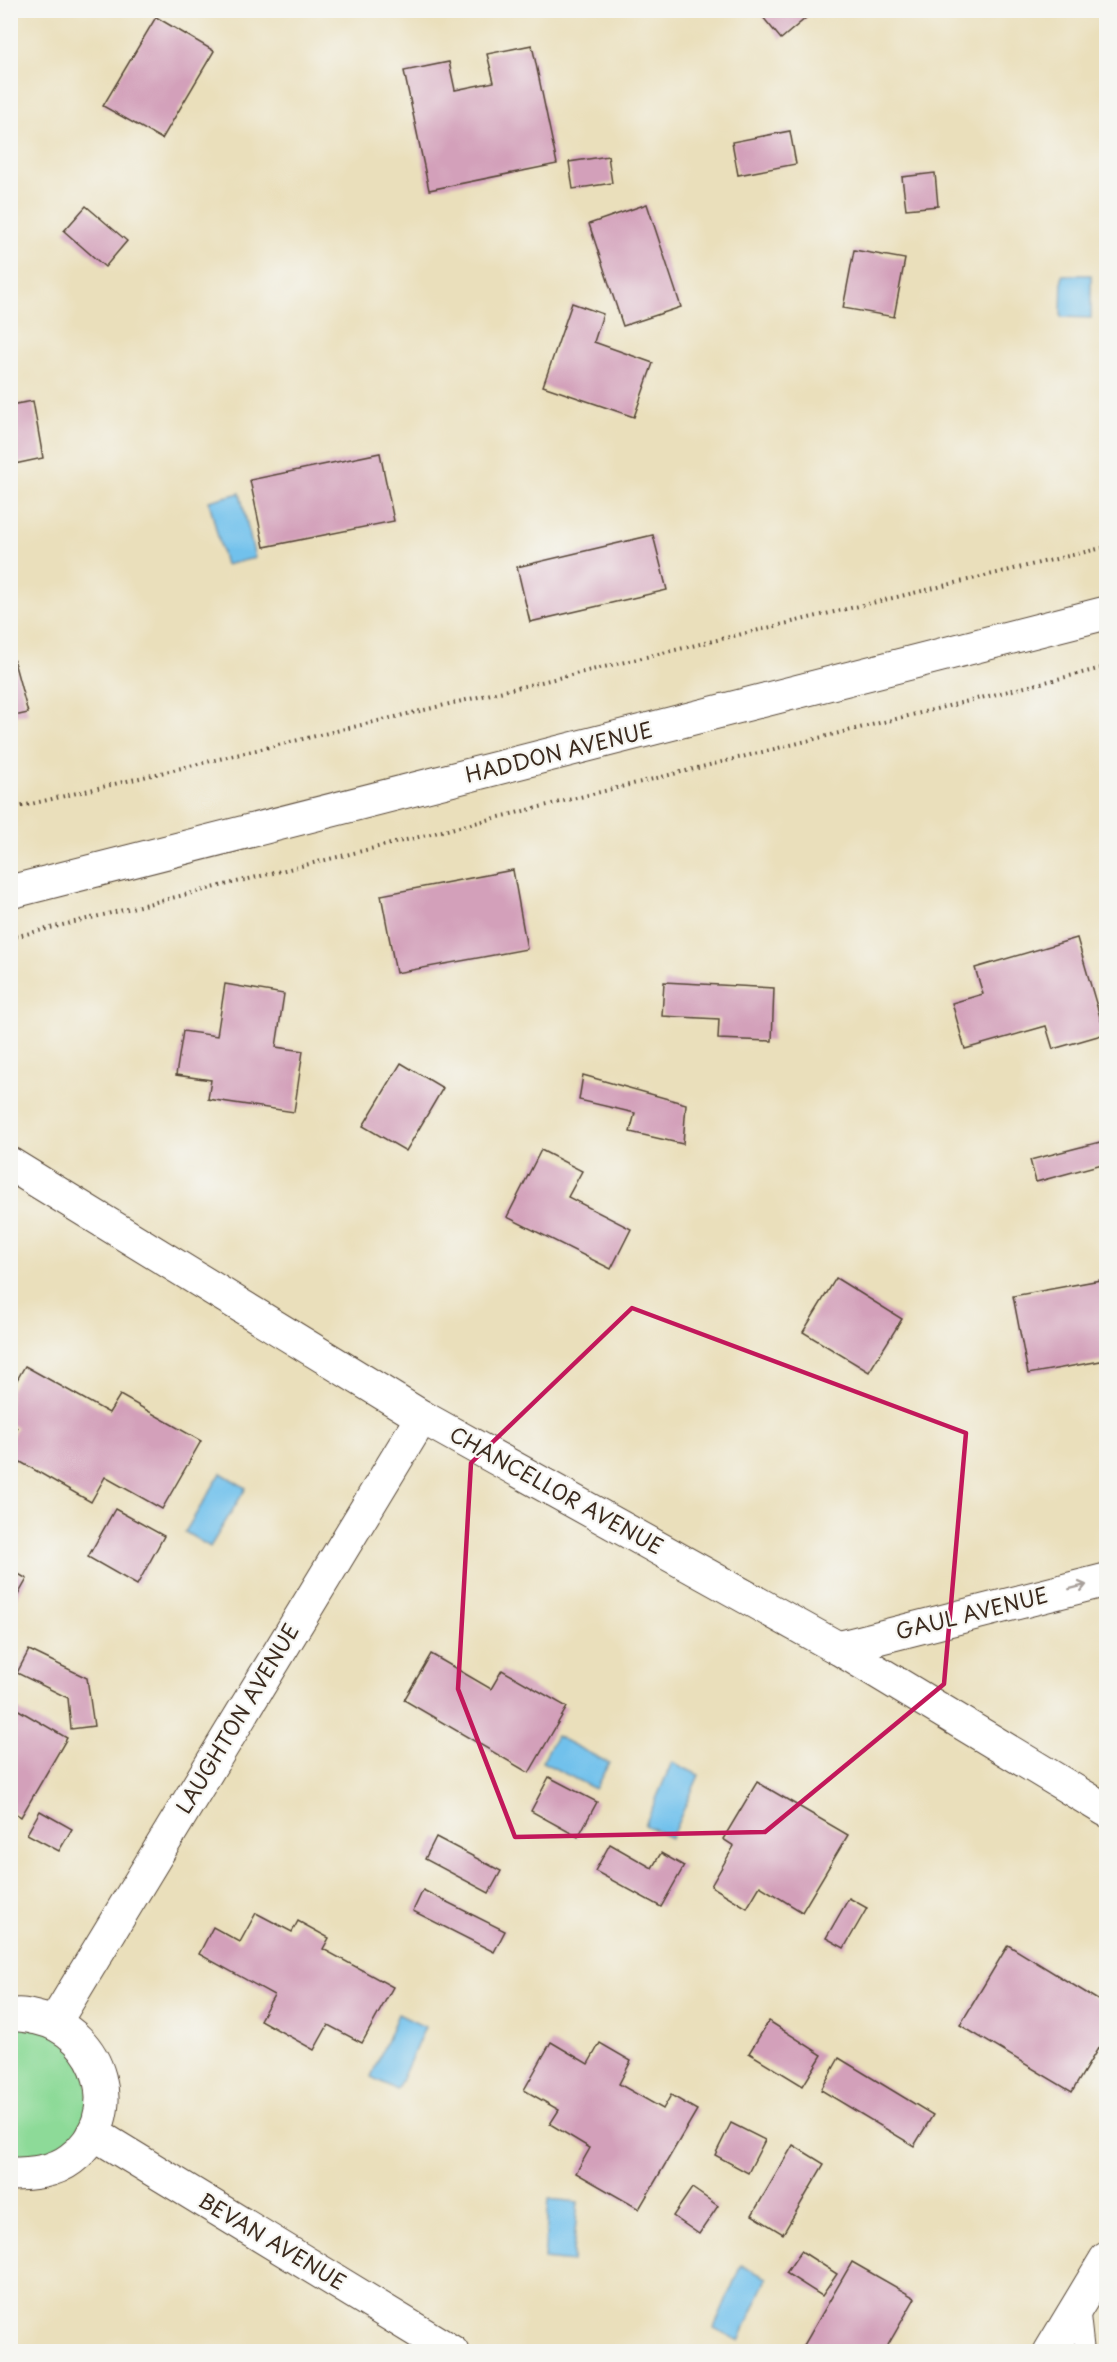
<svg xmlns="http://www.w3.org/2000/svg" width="1117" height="2362" font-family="'Playpen Sans',sans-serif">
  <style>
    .green { fill: #8dda98; stroke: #64825b; stroke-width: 1.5 }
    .water { fill: #71c1ec; stroke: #567685; stroke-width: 1.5 }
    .building { fill: #d3a0ba }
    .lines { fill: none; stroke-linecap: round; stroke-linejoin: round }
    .service-casing { stroke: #554536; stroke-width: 20 }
    .minor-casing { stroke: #554536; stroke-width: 35 }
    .path { stroke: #554536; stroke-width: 4; stroke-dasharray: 1.5 4.5; stroke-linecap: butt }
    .service { stroke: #fff; stroke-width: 18 }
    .minor { stroke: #fff; stroke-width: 33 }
    .oneway { stroke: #a79f9a }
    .marked { fill: none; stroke: #c2185b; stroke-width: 4.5; stroke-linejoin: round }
    .labels { text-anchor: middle; stroke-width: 4.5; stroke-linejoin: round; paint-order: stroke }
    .street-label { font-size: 21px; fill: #3b2a1e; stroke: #f6f6f2 }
  </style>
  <rect width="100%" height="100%" fill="#f6f6f2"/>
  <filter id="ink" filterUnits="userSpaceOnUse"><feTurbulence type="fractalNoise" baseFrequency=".0167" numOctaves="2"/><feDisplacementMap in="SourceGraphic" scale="12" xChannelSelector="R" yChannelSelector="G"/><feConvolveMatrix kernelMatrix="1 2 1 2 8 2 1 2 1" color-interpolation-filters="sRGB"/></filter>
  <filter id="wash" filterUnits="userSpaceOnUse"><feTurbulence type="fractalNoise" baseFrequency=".008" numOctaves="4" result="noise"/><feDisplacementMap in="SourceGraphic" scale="24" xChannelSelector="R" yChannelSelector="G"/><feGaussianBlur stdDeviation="1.35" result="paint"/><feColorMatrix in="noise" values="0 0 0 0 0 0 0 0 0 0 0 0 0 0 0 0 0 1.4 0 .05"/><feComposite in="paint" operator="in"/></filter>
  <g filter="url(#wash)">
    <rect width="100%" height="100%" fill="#eadfbb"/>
    <!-- green -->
    <path class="green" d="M 10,2016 L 82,2041 L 93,2133 L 11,2174 Z"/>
    <!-- water -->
    <g class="water">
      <path d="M 1062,275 L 1091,275 L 1091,318 L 1061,317 Z"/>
      <path d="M 240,493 L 255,558 L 225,565 L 209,501 Z"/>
      <path d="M 221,1473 L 246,1488 L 210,1547 L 185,1532 Z"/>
      <path d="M 556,1736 L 609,1763 L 595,1789 L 542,1762 Z"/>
      <path d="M 672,1762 L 699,1775 L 671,1838 L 645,1825 Z"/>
      <path d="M 398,2014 L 425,2027 L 397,2090 L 371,2077 Z"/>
      <path d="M 549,2199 L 578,2202 L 572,2262 L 544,2259 Z"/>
      <path d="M 741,2265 L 767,2278 L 739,2341 L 714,2328 Z"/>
    </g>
    <g id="blocks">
      <!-- building -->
      <g class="building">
        <path d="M 757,10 L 802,10 L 807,17 L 781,39 Z"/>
        <path d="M 156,17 L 214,51 L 162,139 L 103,106 Z"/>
        <path d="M 532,45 L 557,164 L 429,190 L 404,71 L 449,62 L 455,90 L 494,82 L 487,54 Z"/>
        <path d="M 790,131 L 796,164 L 738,175 L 732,142 Z"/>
        <path d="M 608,156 L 612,183 L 573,189 L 569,162 Z"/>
        <path d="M 935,173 L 938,206 L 906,209 L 902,177 Z"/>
        <path d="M 647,204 L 681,307 L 623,326 L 589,224 Z"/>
        <path d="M 86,206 L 127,241 L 105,267 L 64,231 Z"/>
        <path d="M 854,250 L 905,259 L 894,317 L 843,308 Z"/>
        <path d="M 572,303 L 603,314 L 594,342 L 653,363 L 634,417 L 543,386 Z"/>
        <path d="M 33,401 L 43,458 L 10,465 L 10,405 Z"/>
        <path d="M 380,453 L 394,521 L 264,547 L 250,480 Z"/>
        <path d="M 653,535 L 667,590 L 530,622 L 517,567 Z"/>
        <path d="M 10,647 L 28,713 L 10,717 Z"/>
        <path d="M 513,870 L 527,949 L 396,973 L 381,895 Z"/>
        <path d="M 1077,938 L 1105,1034 L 1053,1049 L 1046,1026 L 965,1049 L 952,1003 L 983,994 L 975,968 Z"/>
        <path d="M 664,982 L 774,988 L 772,1041 L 718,1039 L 719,1019 L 662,1016 Z"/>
        <path d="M 225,984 L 284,994 L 276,1047 L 303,1051 L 294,1112 L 208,1099 L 211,1080 L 176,1075 L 183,1031 L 217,1036 Z"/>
        <path d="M 401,1063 L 443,1088 L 406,1151 L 363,1126 Z"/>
        <path d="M 583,1075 L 686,1104 L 683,1144 L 630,1132 L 635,1113 L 579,1100 Z"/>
        <path d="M 1104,1141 L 1106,1163 L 1036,1182 L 1030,1160 Z"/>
        <path d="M 541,1150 L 582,1171 L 568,1197 L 631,1229 L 611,1269 L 507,1217 Z"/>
        <path d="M 836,1278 L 902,1319 L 869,1372 L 803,1332 Z"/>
        <path d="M 1106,1279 L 1106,1360 L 1028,1374 L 1013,1296 Z"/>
        <path d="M 25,1366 L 109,1413 L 120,1395 L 201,1441 L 162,1509 L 105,1477 L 91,1502 L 10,1456 L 10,1440 L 17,1428 L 10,1424 L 10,1392 Z"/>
        <path d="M 115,1509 L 164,1536 L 137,1585 L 88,1557 Z"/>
        <path d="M 10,1569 L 27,1579 L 14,1602 L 10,1600 Z"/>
        <path d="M 29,1650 L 87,1678 L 94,1726 L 71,1729 L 68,1698 L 17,1673 Z"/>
        <path d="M 431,1654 L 491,1689 L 502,1670 L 567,1707 L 529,1773 L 404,1700 Z"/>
        <path d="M 10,1705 L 67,1738 L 21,1817 L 10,1810 Z"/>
        <path d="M 549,1777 L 597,1802 L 578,1837 L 531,1811 Z"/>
        <path d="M 757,1782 L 848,1835 L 802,1912 L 760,1886 L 747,1908 L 711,1886 L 734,1846 L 723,1839 Z"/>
        <path d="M 40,1811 L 72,1829 L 59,1851 L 27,1834 Z"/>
        <path d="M 436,1837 L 501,1871 L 489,1893 L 425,1859 Z"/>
        <path d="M 610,1844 L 652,1868 L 661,1853 L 684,1866 L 661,1907 L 595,1871 Z"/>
        <path d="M 423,1890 L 505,1931 L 494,1952 L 413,1911 Z"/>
        <path d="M 849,1898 L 867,1908 L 844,1948 L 826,1938 Z"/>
        <path d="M 256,1913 L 292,1932 L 298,1921 L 329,1938 L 323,1949 L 393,1987 L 362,2043 L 328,2025 L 314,2050 L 260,2020 L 274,1995 L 199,1954 L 213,1927 L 240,1942 Z"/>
        <path d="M 1008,1945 L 1106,2005 L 1106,2035 L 1072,2092 L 960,2025 Z"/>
        <path d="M 769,2021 L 822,2055 L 803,2086 L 749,2053 Z"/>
        <path d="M 551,2042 L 588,2064 L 600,2043 L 631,2061 L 619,2084 L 663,2109 L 671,2095 L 697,2110 L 639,2209 L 576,2173 L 590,2148 L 550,2124 L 559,2110 L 524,2090 Z"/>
        <path d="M 839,2058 L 933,2115 L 914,2146 L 821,2090 Z"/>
        <path d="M 731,2123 L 765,2140 L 748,2173 L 715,2155 Z"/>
        <path d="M 793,2145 L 824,2164 L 783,2234 L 752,2215 Z"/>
        <path d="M 692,2188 L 718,2206 L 699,2234 L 673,2216 Z"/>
        <path d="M 801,2251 L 837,2274 L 822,2296 L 786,2273 Z"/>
        <path d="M 852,2262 L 915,2298 L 884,2352 L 800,2352 Z"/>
      </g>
    </g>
  </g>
  <g filter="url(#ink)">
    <use href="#blocks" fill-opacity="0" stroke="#554536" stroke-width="1.5"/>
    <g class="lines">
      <!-- service casing -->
      <g class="service-casing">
        <path id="service" d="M 1080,2306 L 1085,2352"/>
      </g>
      <!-- minor casing -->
      <g class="minor-casing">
        <g id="minor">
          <path d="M 10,892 L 1106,613"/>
          <path d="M 10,1164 L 422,1417 L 838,1648 L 1106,1810"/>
          <path d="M 838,1648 L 1106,1580"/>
          <path d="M 10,2016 C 20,2013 28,2016 37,2018 C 102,2032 127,2117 71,2159 C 54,2172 32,2174 10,2174"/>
          <path d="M 55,2022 L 422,1417"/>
          <path d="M 93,2133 L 452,2352"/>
          <path d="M 1050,2352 L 1106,2259"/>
        </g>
      </g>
      <!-- path -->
      <g class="path">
        <path d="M 10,809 L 1106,547"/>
        <path d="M 10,938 L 1106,667"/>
      </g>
      <!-- service -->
      <use href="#service" class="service"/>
      <!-- minor -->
      <use href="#minor" class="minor"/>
    </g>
    <!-- one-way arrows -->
    <defs><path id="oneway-shaft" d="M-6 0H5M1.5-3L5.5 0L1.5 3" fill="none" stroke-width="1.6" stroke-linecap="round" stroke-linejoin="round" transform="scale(1.5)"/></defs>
    <use class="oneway" href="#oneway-shaft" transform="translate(1078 1587) rotate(-14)"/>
  </g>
  <!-- marked area -->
  <path class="marked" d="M 632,1308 L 966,1433 L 944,1684 L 765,1832 L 515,1837 L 458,1689 L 471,1463 Z"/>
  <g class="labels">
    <!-- street labels -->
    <g class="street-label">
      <text transform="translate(559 753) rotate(-14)" y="7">HADDON AVENUE</text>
      <text transform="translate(556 1491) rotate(29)" y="7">CHANCELLOR AVENUE</text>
      <text transform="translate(972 1614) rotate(-14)" y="7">GAUL AVENUE</text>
      <text transform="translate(238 1719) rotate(-59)" y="7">LAUGHTON AVENUE</text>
      <text transform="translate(272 2242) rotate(31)" y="7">BEVAN AVENUE</text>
    </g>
  </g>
  <!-- margin -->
  <rect width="1117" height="2362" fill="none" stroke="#f6f6f2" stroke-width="36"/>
</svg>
